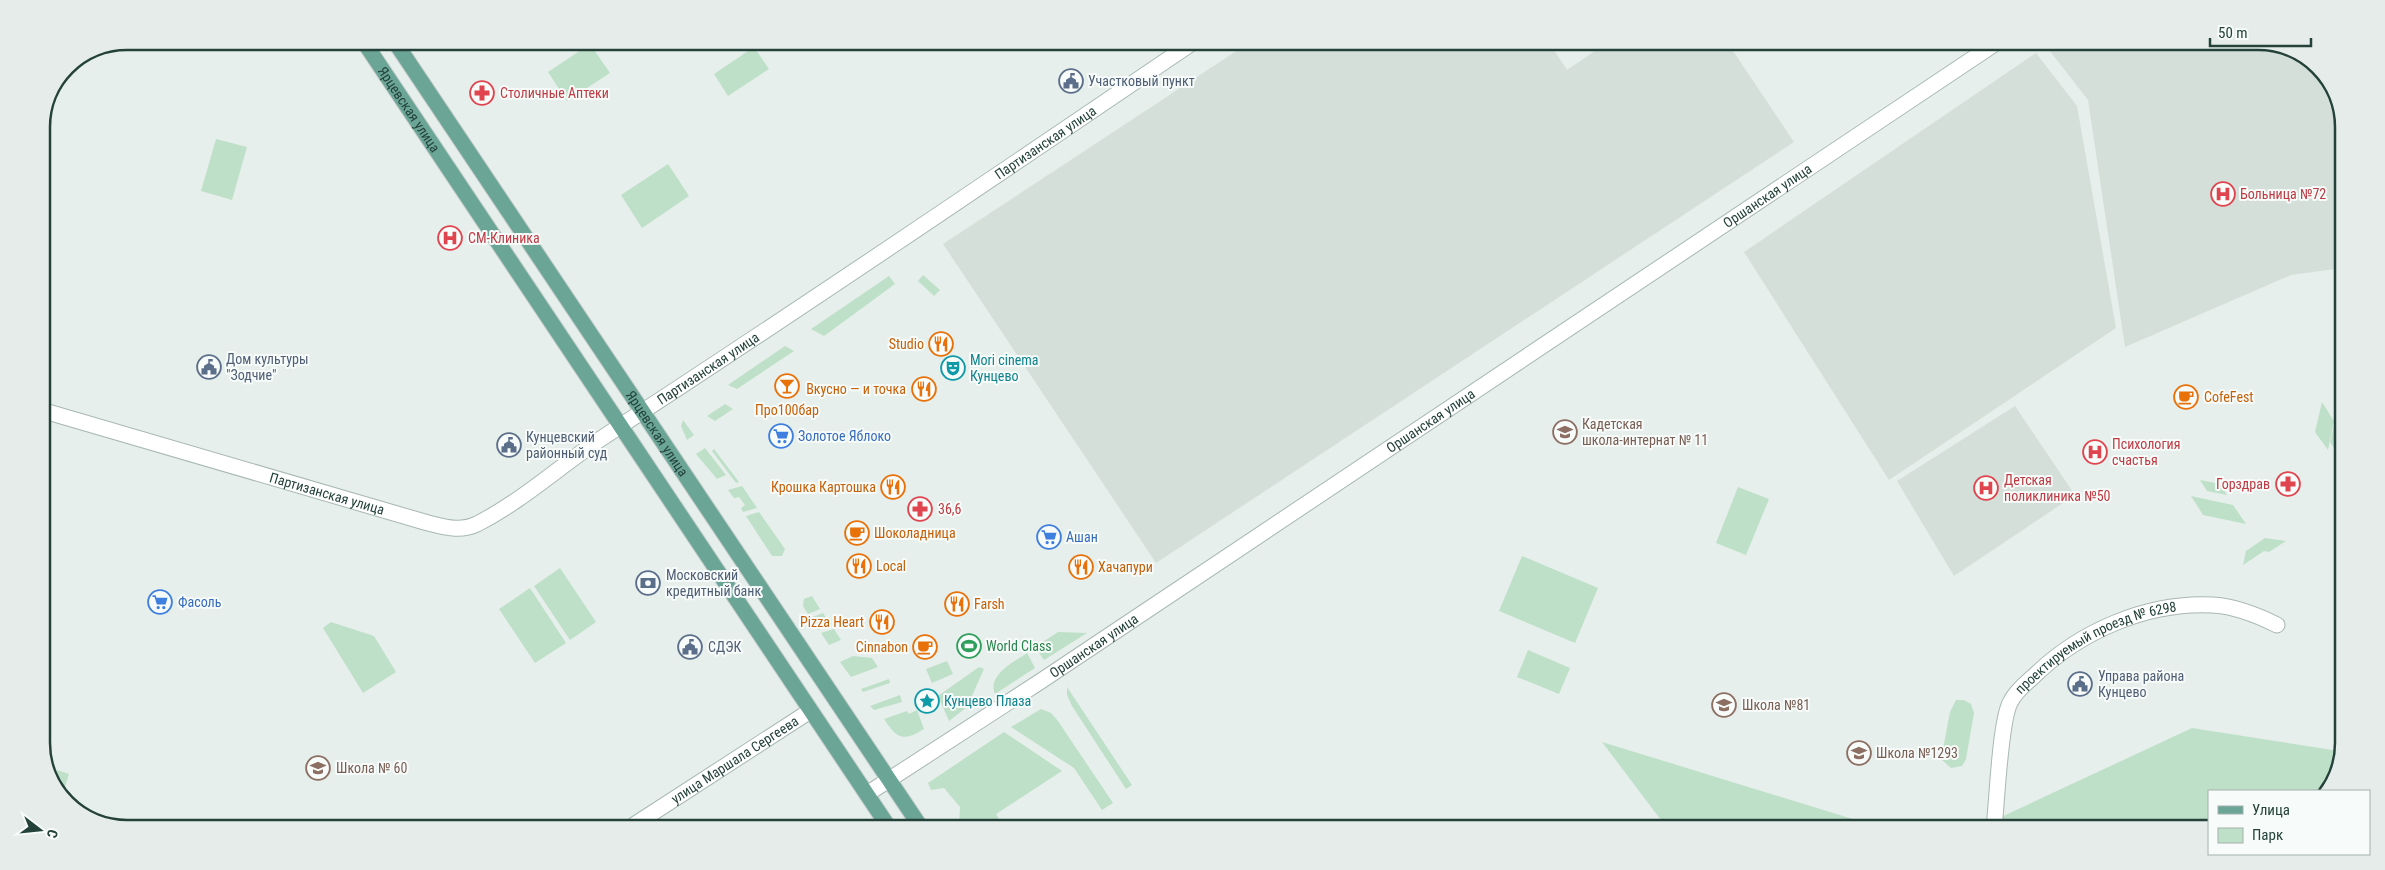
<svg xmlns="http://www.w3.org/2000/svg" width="2385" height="870" font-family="'Roboto Condensed',sans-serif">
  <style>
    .built { fill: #d4dfda }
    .green { fill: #bfe0c8 }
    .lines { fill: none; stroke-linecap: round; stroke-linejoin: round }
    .minor-casing { stroke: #a8b8b2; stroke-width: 17 }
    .major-casing { stroke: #c2cac8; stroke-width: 17 }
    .minor { stroke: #fff; stroke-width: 15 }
    .major { stroke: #6aa596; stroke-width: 15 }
    .labels { text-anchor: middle; stroke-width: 4; stroke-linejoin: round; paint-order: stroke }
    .service-label { font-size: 14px; fill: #4e5e75; stroke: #f7fbf9; text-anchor: start }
    .health-label { font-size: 14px; fill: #be3a42; stroke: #f7fbf9; text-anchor: start }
    .street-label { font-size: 14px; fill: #24423a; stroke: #f7fbf9 }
    .food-label { font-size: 14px; fill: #c56008; stroke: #f7fbf9; text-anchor: end }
    .culture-label { font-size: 14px; fill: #0d838f; stroke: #f7fbf9; text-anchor: start }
    .education-label { font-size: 14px; fill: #785e54; stroke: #f7fbf9; text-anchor: start }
    .shop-label { font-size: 14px; fill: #366cbe; stroke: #f7fbf9; text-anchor: start }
    .leisure-label { font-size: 14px; fill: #27864d; stroke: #f7fbf9; text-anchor: start }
    .rim { fill: none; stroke: #24423a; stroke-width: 2.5 }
  </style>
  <rect width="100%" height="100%" fill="#e6efeb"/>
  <!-- built -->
  <g class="built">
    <path d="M 1247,44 L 1550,44 L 1567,70 L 1605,44 L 1729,45 L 1794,142 L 1156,563 L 943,244 Z"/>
    <path d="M 2047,45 L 2285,46 L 2326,75 L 2344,121 L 2343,268 L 2291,275 L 2125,347 L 2088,100 L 2046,46 Z"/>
    <path d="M 2036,53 L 2077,106 L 2116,328 L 1889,480 L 1744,252 Z"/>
    <path d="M 2015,406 L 2075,495 L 1954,576 L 1897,481 Z"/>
  </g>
  <!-- green -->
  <g class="green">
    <path d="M 590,44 L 610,73 L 567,101 L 548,72 Z"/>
    <path d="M 754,47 L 769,69 L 728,96 L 714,74 Z"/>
    <path d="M 216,139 L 247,147 L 232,200 L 201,191 Z"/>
    <path d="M 668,164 L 689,196 L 642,228 L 621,195 Z"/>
    <path d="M 923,275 L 940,290 L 934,296 L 918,281 Z"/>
    <path d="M 889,276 L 895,284 L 824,336 L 811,329 Z"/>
    <path d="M 785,346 L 794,351 L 737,389 L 728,385 Z"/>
    <path d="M 2322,402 L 2334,421 L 2328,450 L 2315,432 Z"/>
    <path d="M 725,404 L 733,409 L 715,421 L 707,416 Z"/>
    <path d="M 683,420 L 694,435 L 687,440 L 681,426 Z"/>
    <path d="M 2334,426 L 2341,437 L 2338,454 L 2330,442 Z"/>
    <path d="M 705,448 L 726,475 L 717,479 L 696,454 Z"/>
    <path d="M 714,449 L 739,482 L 736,483 L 712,451 Z"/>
    <path d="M 2200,480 L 2220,484 L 2227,495 L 2207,491 Z"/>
    <path d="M 742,486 L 757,508 L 743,512 L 741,508 L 745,505 L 739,497 L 734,498 L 728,490 Z"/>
    <path d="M 1738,487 L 1769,499 L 1746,555 L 1716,543 Z"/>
    <path d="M 2191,496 L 2233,505 L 2246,524 L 2203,515 Z"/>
    <path d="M 759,512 L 785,549 L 782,556 L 772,556 L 746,516 Z"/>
    <path d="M 2265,538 L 2286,541 L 2269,552 L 2264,551 L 2243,565 L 2246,551 Z"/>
    <path d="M 1522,556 L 1598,588 L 1575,643 L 1499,611 Z"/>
    <path d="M 560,568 L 596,622 L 570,640 L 534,586 Z"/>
    <path d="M 530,588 L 566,643 L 535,663 L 499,609 Z"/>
    <path d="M 812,596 L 820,609 L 808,614 L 803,606 L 804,599 Z"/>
    <path d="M 823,613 L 831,625 L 818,630 L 810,618 Z"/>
    <path d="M 331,622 L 374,636 L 396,672 L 363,693 L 323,628 Z"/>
    <path d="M 834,629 L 841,640 L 829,645 L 821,633 Z"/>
    <path d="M 1058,632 L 1087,633 L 1044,660 L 1035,647 Z"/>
    <path d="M 1528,650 L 1570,668 L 1559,694 L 1517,677 Z"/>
    <path d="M 1027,653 L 1035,668 L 995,694 C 987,675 1014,662 1027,653 Z"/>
    <path d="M 853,656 L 872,658 L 878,667 L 851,677 L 840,662 Z"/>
    <path d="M 947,661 L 953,674 L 932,683 L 926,669 Z"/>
    <path d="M 979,667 L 984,669 L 967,707 L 949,721 L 938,696 Z"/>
    <path d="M 889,679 L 890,683 L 863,692 L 861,689 Z"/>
    <path d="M 1067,687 L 1132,785 L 1126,789 L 1072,706 L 1067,695 Z"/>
    <path d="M 900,695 L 902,702 L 874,710 L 870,706 Z"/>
    <path d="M 1956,700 L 1964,700 L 1971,704 L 1974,713 L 1966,759 L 1962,766 L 1951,768 L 1942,760 L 1942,754 L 1950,712 Z"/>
    <path d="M 1041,709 L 1051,713 L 1058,721 L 1113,803 L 1102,810 L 1074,768 L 1011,727 Z"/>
    <path d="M 917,710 L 924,729 C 903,742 897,739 884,719 L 907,711 L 909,714 Z"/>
    <path d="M 2192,728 L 2339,751 L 2339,770 L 2324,791 L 2209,791 L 2209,829 L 1987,828 L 1988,817 L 1999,818 Z"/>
    <path d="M 1004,732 L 1062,771 L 996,814 L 1003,826 L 959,826 L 960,807 L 944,788 L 931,790 L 928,783 Z"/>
    <path d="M 1602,742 L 1882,828 L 1667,828 Z"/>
    <path d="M 48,767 L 69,774 L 62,797 L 59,795 Z"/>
  </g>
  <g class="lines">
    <!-- minor casing -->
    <g class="minor-casing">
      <g id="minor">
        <path id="s1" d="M 41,410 L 428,523 C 445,527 460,532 477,524 C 522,501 560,466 602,438 C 800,309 996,176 1192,43"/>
        <path id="s2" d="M 867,794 L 1041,681 L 1993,45"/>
        <path id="s3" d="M 634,825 L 810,711"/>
        <path id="s4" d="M 1994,828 C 1997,803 2000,718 2011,701 C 2016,691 2026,683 2034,676 C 2080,631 2147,602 2212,605 C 2235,606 2257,615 2277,625"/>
      </g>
    </g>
    <!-- major casing -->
    <g class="major-casing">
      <g id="major">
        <path id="s5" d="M 364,42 L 888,826"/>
        <path id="s6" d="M 395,42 L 920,826"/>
      </g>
    </g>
    <!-- minor -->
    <use href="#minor" class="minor"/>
    <!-- major -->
    <use href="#major" class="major"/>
  </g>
  <!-- icons -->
  <defs>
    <g id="civic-ring" transform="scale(1.25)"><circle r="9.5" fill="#f7fbf9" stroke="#5c6f8a" stroke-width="1.5"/><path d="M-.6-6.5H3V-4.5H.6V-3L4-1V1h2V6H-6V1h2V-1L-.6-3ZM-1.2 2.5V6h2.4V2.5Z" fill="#5c6f8a"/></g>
    <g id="pharmacy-ring" transform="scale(1.25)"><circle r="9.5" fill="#f7fbf9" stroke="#e0444e" stroke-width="1.5"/><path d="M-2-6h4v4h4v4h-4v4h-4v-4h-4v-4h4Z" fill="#e0444e"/></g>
    <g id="hospital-ring" transform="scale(1.25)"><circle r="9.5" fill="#f7fbf9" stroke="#e0444e" stroke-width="1.5"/><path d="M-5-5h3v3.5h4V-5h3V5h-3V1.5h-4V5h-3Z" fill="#e0444e"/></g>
    <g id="restaurant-ring" transform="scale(1.25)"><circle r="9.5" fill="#f7fbf9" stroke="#e8710a" stroke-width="1.5"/><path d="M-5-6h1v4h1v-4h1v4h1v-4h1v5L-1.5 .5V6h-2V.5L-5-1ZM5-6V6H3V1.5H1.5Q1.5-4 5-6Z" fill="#e8710a"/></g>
    <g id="theatre-ring" transform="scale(1.25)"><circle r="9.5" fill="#f7fbf9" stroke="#0f9aa8" stroke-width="1.5"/><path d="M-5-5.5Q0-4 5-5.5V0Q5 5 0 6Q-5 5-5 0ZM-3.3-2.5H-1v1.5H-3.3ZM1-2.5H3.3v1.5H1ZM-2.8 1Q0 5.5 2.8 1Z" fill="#0f9aa8"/></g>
    <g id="bar-ring" transform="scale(1.25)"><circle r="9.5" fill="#f7fbf9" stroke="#e8710a" stroke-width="1.5"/><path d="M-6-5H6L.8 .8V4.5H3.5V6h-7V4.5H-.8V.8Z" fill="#e8710a"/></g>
    <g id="cafe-ring" transform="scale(1.25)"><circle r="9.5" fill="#f7fbf9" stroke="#e8710a" stroke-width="1.5"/><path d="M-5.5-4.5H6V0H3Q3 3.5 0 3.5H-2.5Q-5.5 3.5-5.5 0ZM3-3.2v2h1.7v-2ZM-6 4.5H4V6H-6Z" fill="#e8710a"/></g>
    <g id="school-ring" transform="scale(1.25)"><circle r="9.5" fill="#f7fbf9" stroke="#8d6e63" stroke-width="1.5"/><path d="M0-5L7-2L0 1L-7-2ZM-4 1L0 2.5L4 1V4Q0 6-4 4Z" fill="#8d6e63"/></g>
    <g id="supermarket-ring" transform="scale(1.25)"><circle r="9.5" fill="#f7fbf9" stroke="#3f7fe0" stroke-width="1.5"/><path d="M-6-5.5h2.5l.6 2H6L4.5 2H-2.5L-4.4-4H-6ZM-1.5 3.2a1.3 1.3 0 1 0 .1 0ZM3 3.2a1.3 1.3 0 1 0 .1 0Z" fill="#3f7fe0"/></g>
    <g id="bank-ring" transform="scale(1.25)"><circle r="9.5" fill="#f7fbf9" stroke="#5c6f8a" stroke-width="1.5"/><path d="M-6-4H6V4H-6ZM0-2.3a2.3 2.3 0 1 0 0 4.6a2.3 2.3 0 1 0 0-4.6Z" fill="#5c6f8a"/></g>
    <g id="stadium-ring" transform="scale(1.25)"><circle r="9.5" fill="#f7fbf9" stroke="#2e9e5b" stroke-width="1.5"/><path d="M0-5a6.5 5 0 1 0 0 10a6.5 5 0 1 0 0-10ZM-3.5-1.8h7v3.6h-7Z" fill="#2e9e5b"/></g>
    <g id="sight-ring" transform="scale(1.25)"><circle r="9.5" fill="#f7fbf9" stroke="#0f9aa8" stroke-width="1.5"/><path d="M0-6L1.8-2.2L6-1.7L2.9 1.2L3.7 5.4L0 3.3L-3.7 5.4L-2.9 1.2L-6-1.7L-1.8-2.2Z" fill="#0f9aa8"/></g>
  </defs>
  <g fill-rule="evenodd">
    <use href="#civic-ring" x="1071" y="81"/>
    <use href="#pharmacy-ring" x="482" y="93"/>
    <use href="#hospital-ring" x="2223" y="194"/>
    <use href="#hospital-ring" x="450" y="238"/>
    <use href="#restaurant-ring" x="941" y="344"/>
    <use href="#civic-ring" x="209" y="367"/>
    <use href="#theatre-ring" x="953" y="368"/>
    <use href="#bar-ring" x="787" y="386"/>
    <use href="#restaurant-ring" x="924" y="389"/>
    <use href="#cafe-ring" x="2186" y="397"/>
    <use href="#school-ring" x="1565" y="432"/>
    <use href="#supermarket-ring" x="781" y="436"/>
    <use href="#civic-ring" x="509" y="445"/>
    <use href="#hospital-ring" x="2095" y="452"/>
    <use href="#pharmacy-ring" x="2288" y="484"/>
    <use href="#restaurant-ring" x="893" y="487"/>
    <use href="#hospital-ring" x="1986" y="488"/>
    <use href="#pharmacy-ring" x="920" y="509"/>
    <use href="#cafe-ring" x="857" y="533"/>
    <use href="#supermarket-ring" x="1049" y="537"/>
    <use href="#restaurant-ring" x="859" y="566"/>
    <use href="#restaurant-ring" x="1081" y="567"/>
    <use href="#bank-ring" x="648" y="583"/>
    <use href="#supermarket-ring" x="160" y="602"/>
    <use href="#restaurant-ring" x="957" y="604"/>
    <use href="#restaurant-ring" x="882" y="622"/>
    <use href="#stadium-ring" x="969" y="646"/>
    <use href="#civic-ring" x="690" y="647"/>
    <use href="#cafe-ring" x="925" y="647"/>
    <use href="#civic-ring" x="2080" y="684"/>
    <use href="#sight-ring" x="927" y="701"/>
    <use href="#school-ring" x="1724" y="705"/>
    <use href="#school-ring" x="1859" y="753"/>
    <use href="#school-ring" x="318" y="768"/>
  </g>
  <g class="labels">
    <!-- service labels -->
    <g class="service-label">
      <text x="1088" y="86">Участковый пункт</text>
      <text x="226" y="364">Дом культуры<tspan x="226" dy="16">"Зодчие"</tspan></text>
      <text x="526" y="442">Кунцевский<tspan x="526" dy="16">районный суд</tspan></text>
      <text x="666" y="580">Московский<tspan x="666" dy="16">кредитный банк</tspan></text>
      <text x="708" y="652">СДЭК</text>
      <text x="2098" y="681">Управа района<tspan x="2098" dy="16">Кунцево</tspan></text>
    </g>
    <!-- health labels -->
    <g class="health-label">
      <text x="500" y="98">Столичные Аптеки</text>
      <text x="2240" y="199">Больница №72</text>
      <text x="468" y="243">СМ-Клиника</text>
      <text x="2112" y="449">Психология<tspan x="2112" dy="16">счастья</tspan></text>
      <text x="2004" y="485">Детская<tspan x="2004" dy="16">поликлиника №50</tspan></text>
      <text x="2270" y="489" text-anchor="end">Горздрав</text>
      <text x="938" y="514">36,6</text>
    </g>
    <!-- street labels -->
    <g class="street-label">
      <text dy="5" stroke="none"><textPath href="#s5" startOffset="81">Ярцевская улица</textPath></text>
      <text dy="5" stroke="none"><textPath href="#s1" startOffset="1138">Партизанская улица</textPath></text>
      <text dy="5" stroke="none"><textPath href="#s2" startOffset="1081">Оршанская улица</textPath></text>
      <text dy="5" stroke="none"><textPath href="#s1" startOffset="732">Партизанская улица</textPath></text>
      <text dy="5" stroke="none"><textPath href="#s2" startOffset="676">Оршанская улица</textPath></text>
      <text dy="5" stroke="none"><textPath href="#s6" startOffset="471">Ярцевская улица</textPath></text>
      <text dy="5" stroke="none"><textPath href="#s1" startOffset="298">Партизанская улица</textPath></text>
      <text dy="5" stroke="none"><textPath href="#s2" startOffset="271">Оршанская улица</textPath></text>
      <text dy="5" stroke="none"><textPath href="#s4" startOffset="232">проектируемый проезд № 6298</textPath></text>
      <text dy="5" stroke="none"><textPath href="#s3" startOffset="120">улица Маршала Сергеева</textPath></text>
    </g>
    <!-- food labels -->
    <g class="food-label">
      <text x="924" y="349">Studio</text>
      <text x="906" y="394">Вкусно — и точка</text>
      <text x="2204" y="402" text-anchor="start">CofeFest</text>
      <text x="787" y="415" text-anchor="middle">Про100бар</text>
      <text x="876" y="492">Крошка Картошка</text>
      <text x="874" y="538" text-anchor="start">Шоколадница</text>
      <text x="876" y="571" text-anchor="start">Local</text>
      <text x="1098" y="572" text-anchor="start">Хачапури</text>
      <text x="974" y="609" text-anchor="start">Farsh</text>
      <text x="864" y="627">Pizza Heart</text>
      <text x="908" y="652">Cinnabon</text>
    </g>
    <!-- culture labels -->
    <g class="culture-label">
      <text x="970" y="365">Mori cinema<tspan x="970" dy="16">Кунцево</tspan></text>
      <text x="944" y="706">Кунцево Плаза</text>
    </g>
    <!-- education labels -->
    <g class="education-label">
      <text x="1582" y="429">Кадетская<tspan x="1582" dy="16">школа-интернат № 11</tspan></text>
      <text x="1742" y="710">Школа №81</text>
      <text x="1876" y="758">Школа №1293</text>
      <text x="336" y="773">Школа № 60</text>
    </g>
    <!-- shop labels -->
    <g class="shop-label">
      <text x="798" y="441">Золотое Яблоко</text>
      <text x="1066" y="542">Ашан</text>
      <text x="178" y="607">Фасоль</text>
    </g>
    <!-- leisure labels -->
    <g class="leisure-label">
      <text x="986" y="651">World Class</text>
    </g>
  </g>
  <!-- crop -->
  <path d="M0 0H2385V870H0ZM127 50H2258A77 77 0 0 1 2335 127V743A77 77 0 0 1 2258 820H127A77 77 0 0 1 50 743V127A77 77 0 0 1 127 50Z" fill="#e6ecea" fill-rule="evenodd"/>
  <path class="rim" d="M127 50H2258A77 77 0 0 1 2335 127V743A77 77 0 0 1 2258 820H127A77 77 0 0 1 50 743V127A77 77 0 0 1 127 50Z"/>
  <!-- legend -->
  <rect x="2208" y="790" width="162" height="65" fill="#f7fbf9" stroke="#a3b1ad"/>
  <rect x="2218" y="806" width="25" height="8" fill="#6aa596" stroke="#a3b1ad"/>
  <text x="2252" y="815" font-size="15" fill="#24423a">Улица</text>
  <rect x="2218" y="828" width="25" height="15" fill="#bfe0c8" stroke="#a3b1ad"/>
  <text x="2252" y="840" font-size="15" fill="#24423a">Парк</text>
  <!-- north arrow -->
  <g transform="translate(40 830) rotate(106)" stroke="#f7fbf9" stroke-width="4" paint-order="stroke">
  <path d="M0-4L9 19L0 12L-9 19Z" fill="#24423a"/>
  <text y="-8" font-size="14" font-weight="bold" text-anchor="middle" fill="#24423a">С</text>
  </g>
  <!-- scale -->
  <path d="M2210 38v8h101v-8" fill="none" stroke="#24423a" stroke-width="2.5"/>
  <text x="2218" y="38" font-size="15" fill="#24423a" stroke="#f7fbf9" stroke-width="4" paint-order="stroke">50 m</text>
</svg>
